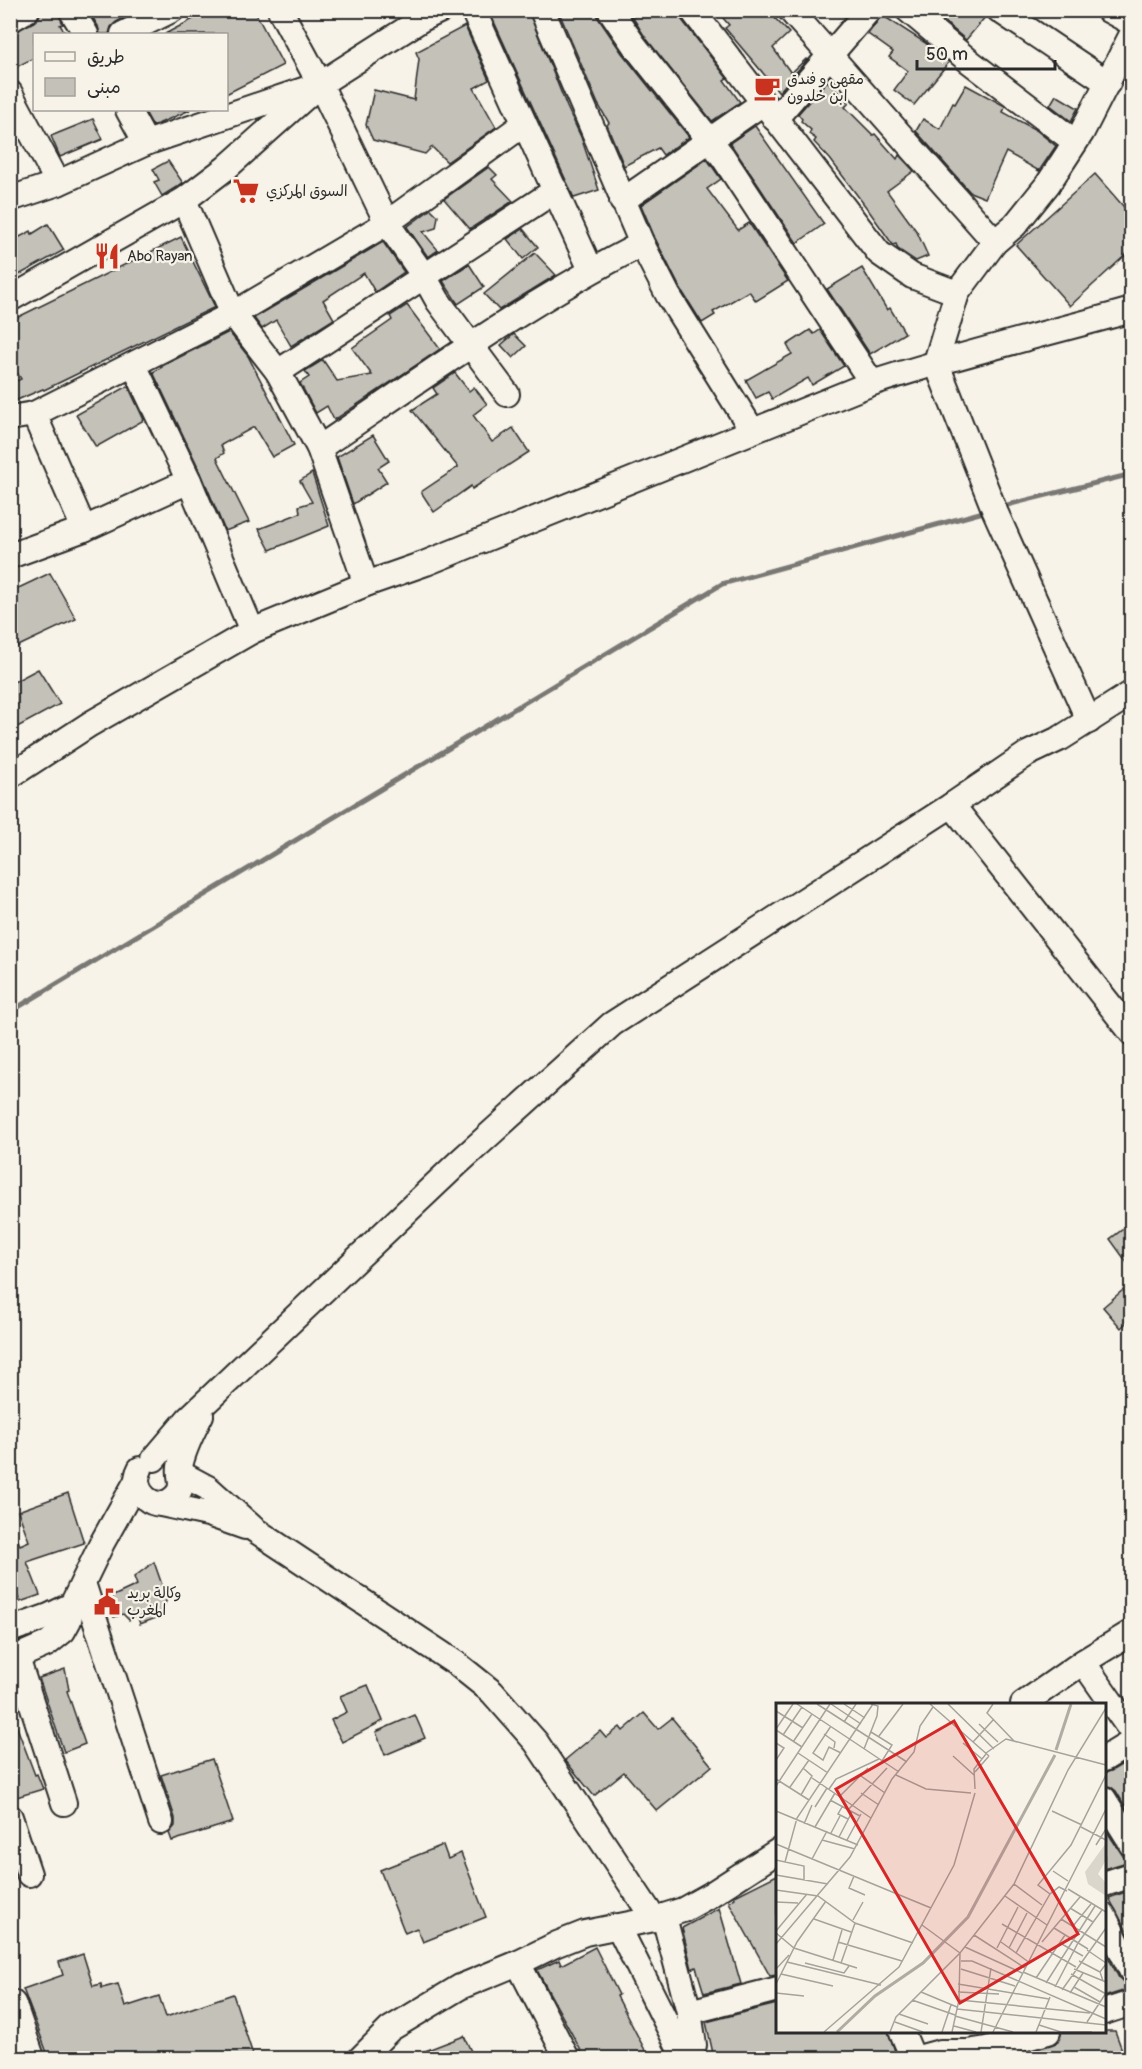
<svg xmlns="http://www.w3.org/2000/svg" width="1142" height="2069" font-family="Pangolin,'Playpen Sans Arabic',sans-serif">
  <style>
    .lines { fill: none; stroke-linecap: round; stroke-linejoin: round }
    .stream { stroke: #7a7874; stroke-width: 5 }
    .building { fill: #c4c1b9; stroke: #2b2b2b; stroke-width: 1.5 }
    .minor-casing { stroke: #2b2b2b; stroke-width: 28 }
    .major-casing { stroke: #2b2b2b; stroke-width: 36 }
    .minor { stroke: #f7f3e8; stroke-width: 24 }
    .major { stroke: #f7f3e8; stroke-width: 32 }
    .labels { text-anchor: middle; stroke-width: 4.5; stroke-linejoin: round; paint-order: stroke }
    .poi-label { font-size: 15px; fill: #2b2b2b; stroke: #f7f3e8; text-anchor: start }
    .inset-river { fill: none; stroke: #afaca4; stroke-width: 3 }
    .inset-road { fill: none; stroke: #a5a39c; stroke-width: 1.5 }
    .view { fill: #d62828; fill-opacity: 0.15; stroke: #d62828; stroke-width: 3 }
    .inset-edge { fill: none; stroke: #2b2b2b; stroke-width: 3 }
  </style>
  <rect width="100%" height="100%" fill="#f7f3e8"/>
  <filter id="ink" filterUnits="userSpaceOnUse"><feTurbulence type="fractalNoise" baseFrequency=".0167" numOctaves="2"/><feDisplacementMap in="SourceGraphic" scale="12" xChannelSelector="R" yChannelSelector="G"/><feConvolveMatrix kernelMatrix="1 2 1 2 8 2 1 2 1" color-interpolation-filters="sRGB"/></filter>
  <g filter="url(#ink)">
    <g class="lines">
      <!-- stream -->
      <g class="stream">
        <path d="M 999,507 L 1132,474"/>
        <path d="M 10,1012 L 722,584 L 987,511"/>
      </g>
    </g>
    <!-- building -->
    <g class="building">
      <path d="M 41,10 L 57,10 L 63,24 L 60,25 L 66,34 L 34,34 L 34,58 L 10,70 L 10,34 L 34,22 L 39,17 Z"/>
      <path d="M 88,10 L 139,10 L 116,22 L 111,27 L 109,34 L 100,34 L 98,26 Z"/>
      <path d="M 210,10 L 254,10 L 283,65 L 226,94 L 226,34 L 165,34 Z"/>
      <path d="M 500,10 L 528,10 L 567,107 L 581,137 L 599,190 L 574,198 L 491,15 Z"/>
      <path d="M 558,10 L 596,10 L 598,18 L 622,53 L 689,137 L 663,155 L 658,148 L 624,166 L 607,125 L 609,123 L 598,104 Z"/>
      <path d="M 628,10 L 678,10 L 681,19 L 727,78 L 724,80 L 740,102 L 712,121 L 645,37 Z"/>
      <path d="M 716,10 L 767,10 L 789,33 L 773,48 L 791,73 L 806,59 L 807,60 L 779,92 L 725,28 L 729,25 Z"/>
      <path d="M 947,10 L 985,10 L 986,16 L 966,40 L 940,18 L 943,19 Z"/>
      <path d="M 882,15 L 924,42 L 949,62 L 914,105 L 894,90 L 908,71 L 889,57 L 893,52 L 868,34 Z"/>
      <path d="M 465,26 L 489,80 L 474,88 L 496,127 L 447,162 L 432,147 L 425,154 L 373,140 L 366,125 L 374,90 L 414,100 L 419,59 L 416,52 Z"/>
      <path d="M 827,81 L 849,103 L 845,107 L 873,135 L 875,134 L 897,159 L 899,155 L 914,171 L 887,191 L 917,232 L 928,256 L 916,261 L 898,249 L 896,244 L 893,245 L 869,211 L 830,159 L 814,142 L 816,139 L 809,134 L 811,130 L 801,121 L 802,119 L 798,114 Z"/>
      <path d="M 966,85 L 1005,106 L 1003,112 L 1036,130 L 1056,146 L 1039,171 L 1006,152 L 985,198 L 970,192 L 916,131 L 923,119 L 940,129 L 953,103 L 955,104 Z"/>
      <path d="M 1056,95 L 1078,108 L 1071,121 L 1050,105 Z"/>
      <path d="M 144,110 L 190,110 L 153,126 Z"/>
      <path d="M 93,119 L 103,139 L 60,157 L 51,136 Z"/>
      <path d="M 755,126 L 824,224 L 797,243 L 730,143 Z"/>
      <path d="M 707,159 L 721,179 L 707,189 L 738,230 L 749,223 L 788,281 L 756,301 L 749,291 L 713,312 L 715,315 L 702,323 L 680,288 L 655,238 L 641,205 Z"/>
      <path d="M 168,161 L 183,183 L 162,196 L 154,182 L 159,180 L 153,169 Z"/>
      <path d="M 489,167 L 497,175 L 492,179 L 513,201 L 470,229 L 444,199 Z"/>
      <path d="M 1095,174 L 1131,215 L 1131,250 L 1070,306 L 1016,245 Z"/>
      <path d="M 431,209 L 438,216 L 436,228 L 423,232 L 438,250 L 428,257 L 407,227 Z"/>
      <path d="M 48,224 L 64,250 L 10,280 L 10,242 L 31,231 L 32,234 Z"/>
      <path d="M 523,229 L 538,247 L 523,259 L 507,239 Z"/>
      <path d="M 181,237 L 215,307 L 44,390 L 43,389 L 10,403 L 10,384 L 21,379 L 10,361 L 10,321 Z"/>
      <path d="M 383,242 L 404,272 L 375,292 L 364,273 L 323,300 L 334,319 L 291,346 L 276,320 L 262,329 L 254,318 Z"/>
      <path d="M 535,253 L 556,275 L 499,310 L 484,294 Z"/>
      <path d="M 469,264 L 484,287 L 458,304 L 443,281 Z"/>
      <path d="M 862,268 L 887,310 L 890,308 L 905,333 L 870,354 L 827,289 Z"/>
      <path d="M 407,305 L 440,349 L 334,420 L 327,406 L 316,413 L 300,383 L 309,377 L 305,371 L 323,360 L 337,381 L 372,375 L 352,348 L 392,320 L 390,316 Z"/>
      <path d="M 810,330 L 814,334 L 820,330 L 844,366 L 812,385 L 808,378 L 772,399 L 768,392 L 756,398 L 746,380 L 792,354 L 787,345 Z"/>
      <path d="M 229,332 L 248,356 L 294,445 L 272,457 L 254,427 L 221,445 L 224,453 L 217,458 L 249,522 L 225,531 L 202,475 L 153,372 L 162,367 L 162,366 Z"/>
      <path d="M 514,334 L 526,346 L 513,358 L 501,345 Z"/>
      <path d="M 455,373 L 469,391 L 474,387 L 487,404 L 473,415 L 492,442 L 513,428 L 529,452 L 472,489 L 471,486 L 434,512 L 421,492 L 458,467 L 412,410 L 437,394 L 433,388 Z"/>
      <path d="M 128,386 L 144,420 L 96,447 L 76,415 Z"/>
      <path d="M 373,435 L 389,461 L 378,468 L 387,482 L 353,504 L 337,457 Z"/>
      <path d="M 312,473 L 329,526 L 270,550 L 259,529 L 300,513 L 299,506 L 312,502 L 300,481 Z"/>
      <path d="M 50,573 L 76,619 L 10,650 L 10,592 Z"/>
      <path d="M 38,669 L 60,704 L 10,731 L 10,684 Z"/>
      <path d="M 1131,1223 L 1131,1268 L 1110,1239 Z"/>
      <path d="M 1123,1290 L 1131,1299 L 1131,1318 L 1121,1328 L 1103,1307 Z"/>
      <path d="M 68,1493 L 84,1543 L 27,1562 L 40,1595 L 20,1602 L 10,1574 L 10,1569 L 13,1566 L 10,1558 L 10,1527 L 12,1526 L 20,1545 L 29,1541 L 18,1511 Z"/>
      <path d="M 154,1562 L 167,1599 L 159,1617 L 140,1624 L 137,1615 L 129,1620 L 123,1614 L 114,1617 L 107,1599 L 137,1585 L 134,1577 Z"/>
      <path d="M 65,1669 L 69,1690 L 67,1691 L 85,1744 L 64,1752 L 39,1678 Z"/>
      <path d="M 368,1685 L 383,1721 L 342,1742 L 331,1720 L 347,1712 L 340,1696 Z"/>
      <path d="M 644,1713 L 658,1729 L 672,1718 L 712,1766 L 657,1811 L 624,1772 L 594,1796 L 565,1760 L 600,1731 L 606,1738 L 620,1727 L 623,1731 Z"/>
      <path d="M 10,1714 L 12,1714 L 35,1775 L 37,1774 L 43,1789 L 10,1799 Z"/>
      <path d="M 415,1715 L 425,1738 L 385,1755 L 376,1732 Z"/>
      <path d="M 212,1759 L 233,1822 L 172,1841 L 169,1833 L 175,1826 L 175,1818 L 161,1775 Z"/>
      <path d="M 1131,1759 L 1131,1816 L 1116,1791 L 1111,1787 L 1104,1785 L 1104,1773 L 1111,1771 Z"/>
      <path d="M 1104,1827 L 1127,1862 L 1104,1869 Z"/>
      <path d="M 443,1845 L 448,1859 L 461,1853 L 486,1917 L 423,1942 L 417,1928 L 405,1933 L 380,1870 Z"/>
      <path d="M 777,1875 L 777,1975 L 770,1976 L 729,1902 L 735,1898 L 734,1896 L 737,1895 Z"/>
      <path d="M 1131,1890 L 1131,1939 L 1109,1898 Z"/>
      <path d="M 719,1908 L 741,1984 L 704,1993 L 696,1967 L 692,1969 L 682,1928 Z"/>
      <path d="M 595,1947 L 619,1995 L 617,1996 L 649,2058 L 585,2058 L 537,1970 L 559,1960 L 561,1965 Z"/>
      <path d="M 1104,1949 L 1119,1978 L 1128,1985 L 1129,1989 L 1104,1997 Z"/>
      <path d="M 83,1954 L 93,1986 L 101,1984 L 102,1988 L 118,1984 L 125,2007 L 159,1996 L 166,2017 L 233,1994 L 254,2058 L 145,2058 L 144,2054 L 132,2058 L 49,2058 L 23,1989 L 63,1975 L 59,1962 Z"/>
      <path d="M 777,2004 L 777,2031 L 888,2031 L 896,2054 L 881,2058 L 714,2058 L 706,2022 Z"/>
      <path d="M 1062,2031 L 1115,2031 L 1125,2058 L 1020,2058 L 1019,2055 L 1058,2042 Z"/>
      <path d="M 464,2036 L 474,2058 L 412,2058 L 412,2056 Z"/>
    </g>
    <g class="lines">
      <!-- minor casing -->
      <g class="minor-casing">
        <g id="minor">
          <path d="M 71,10 L 86,34"/>
          <path d="M 280,10 L 320,84 L 387,223 L 424,276 L 438,301 L 507,394"/>
          <path d="M 473,10 L 591,270"/>
          <path d="M 542,10 L 642,244 L 668,295 L 752,430"/>
          <path d="M 610,10 L 634,45 L 723,157 L 872,383"/>
          <path d="M 692,10 L 879,253 L 912,276 L 957,293"/>
          <path d="M 790,10 L 995,242"/>
          <path d="M 908,10 L 969,61 L 1075,142"/>
          <path d="M 999,10 L 1108,83"/>
          <path d="M 1108,10 L 1132,23"/>
          <path d="M 10,20 L 27,10"/>
          <path d="M 123,34 L 172,10"/>
          <path d="M 10,93 L 58,183"/>
          <path d="M 128,110 L 146,143"/>
          <path d="M 775,119 L 869,10"/>
          <path d="M 10,199 L 58,183 L 146,143 L 309,88"/>
          <path d="M 184,200 L 233,314 L 278,372 L 319,448 L 366,584"/>
          <path d="M 622,201 L 763,103"/>
          <path d="M 10,299 L 184,200 L 226,168 L 320,84 L 422,19 L 441,10"/>
          <path d="M 134,365 L 189,481 L 252,631"/>
          <path d="M 278,372 L 556,190"/>
          <path d="M 10,418 L 34,414 L 233,314 L 387,223 L 524,124"/>
          <path d="M 319,448 C 424,377 528,302 642,244"/>
          <path d="M 84,529 L 189,481"/>
          <path d="M 10,556 L 84,529 L 34,414"/>
          <path d="M 1089,721 L 994,509 L 936,362 L 957,293 L 995,242 L 1015,225 L 1048,184 L 1082,132 L 1132,34"/>
          <path d="M 10,776 L 90,724 L 252,631 L 366,584 L 426,563 L 872,383 C 957,355 1045,334 1132,310"/>
          <path d="M 952,805 L 1132,1033"/>
          <path d="M 154,1459 L 188,1419 L 458,1163 L 612,1024 L 952,805 L 1027,754 L 1061,738 L 1132,693"/>
          <path d="M 140,1469 C 128,1491 156,1516 175,1497 C 186,1486 178,1478 180,1467 C 183,1449 193,1431 201,1415"/>
          <path d="M 180,1473 L 208,1488 L 255,1530 L 457,1664 L 492,1692 L 536,1742 L 654,1919"/>
          <path d="M 161,1504 L 208,1514 L 245,1527"/>
          <path d="M 83,1583 L 161,1822"/>
          <path d="M 10,1630 L 49,1616 L 72,1605"/>
          <path d="M 17,1658 L 64,1803"/>
          <path d="M 10,1660 L 47,1644 L 63,1631 L 69,1620 L 72,1605 L 102,1543 L 136,1482"/>
          <path d="M 1083,1662 L 1132,1732"/>
          <path d="M 1023,1704 L 1083,1662 L 1132,1632"/>
          <path d="M 1104,1759 L 1132,1742"/>
          <path d="M 1104,1799 L 1132,1844"/>
          <path d="M 10,1817 L 29,1874"/>
          <path d="M 1104,1884 L 1132,1875"/>
          <path d="M 1104,1916 L 1132,1972"/>
          <path d="M 664,1917 L 689,2012 L 694,2045 L 689,2058"/>
          <path d="M 618,1926 L 684,2058"/>
          <path d="M 518,1963 L 567,2058"/>
          <path d="M 689,2012 L 778,1989"/>
          <path d="M 1104,2012 L 1132,2003"/>
          <path d="M 902,2032 L 913,2058"/>
          <path d="M 361,2058 L 390,2029 L 460,1987 L 518,1963 L 557,1944 L 585,1933 L 654,1919 L 683,1910 L 710,1895 L 778,1851"/>
          <path d="M 918,2058 L 940,2052 L 967,2052 L 986,2049 L 1048,2032"/>
        </g>
      </g>
      <!-- major casing -->
      <g class="major-casing">
        <path id="major" d="M 10,2006 L 28,2058"/>
      </g>
      <!-- minor -->
      <use href="#minor" class="minor"/>
      <!-- major -->
      <use href="#major" class="major"/>
    </g>
  </g>
  <!-- icons -->
  <defs>
    <g id="cafe-bare" transform="scale(2.07)"><path d="M-5.5-4.5H6V0H3Q3 3.5 0 3.5H-2.5Q-5.5 3.5-5.5 0ZM3-3.2v2h1.7v-2ZM-6 4.5H4V6H-6Z" fill="#c8321e" stroke="#f7f3e8" stroke-width="2.5" paint-order="stroke"/></g>
    <g id="supermarket-bare" transform="scale(2.07)"><path d="M-6-5.5h2.5l.6 2H6L4.5 2H-2.5L-4.4-4H-6ZM-1.5 3.2a1.3 1.3 0 1 0 .1 0ZM3 3.2a1.3 1.3 0 1 0 .1 0Z" fill="#c8321e" stroke="#f7f3e8" stroke-width="2.5" paint-order="stroke"/></g>
    <g id="restaurant-bare" transform="scale(2.07)"><path d="M-5-6h1v4h1v-4h1v4h1v-4h1v5L-1.5 .5V6h-2V.5L-5-1ZM5-6V6H3V1.5H1.5Q1.5-4 5-6Z" fill="#c8321e" stroke="#f7f3e8" stroke-width="2.5" paint-order="stroke"/></g>
    <g id="civic-bare" transform="scale(2.07)"><path d="M-.6-6.5H3V-4.5H.6V-3L4-1V1h2V6H-6V1h2V-1L-.6-3ZM-1.2 2.5V6h2.4V2.5Z" fill="#c8321e" stroke="#f7f3e8" stroke-width="2.5" paint-order="stroke"/></g>
  </defs>
  <g fill-rule="evenodd">
    <use href="#cafe-bare" x="767" y="88"/>
    <use href="#supermarket-bare" x="246" y="191"/>
    <use href="#restaurant-bare" x="107" y="256"/>
    <use href="#civic-bare" x="107" y="1602"/>
  </g>
  <g class="labels">
    <!-- poi labels -->
    <g class="poi-label">
      <text x="787" y="84">مقهى و فندق<tspan x="787" dy="17">ابن خلدون</tspan></text>
      <text x="266" y="196">السوق المركزي</text>
      <text x="127" y="261">Abo Rayan</text>
      <text x="127" y="1598">وكالة بريد<tspan x="127" dy="17">المغرب</tspan></text>
    </g>
  </g>
  <!-- overview -->
  <g transform="translate(776 1703)">
    <rect width="330" height="330" fill="#f7f3e8"/>
    <path d="M 330,140 L 330,157 L 322,171 L 330,180 L 330,193 L 312,181 L 309,169 Z" fill="#dad6cc"/>
    <path class="inset-river" d="M 280,47 L 295,1M 61,329 L 99,293 L 147,260 L 192,214 L 279,52"/>
    <path class="inset-road" d="M 21,1 L 123,69M 41,1 L 131,59M 55,1 L 85,21M 68,1 L 89,15M 154,1 L 213,53M 172,1 L 218,46M 217,1 L 211,10 L 238,38M 0,8 L 27,25M 68,19 L 80,1M 203,21 L 222,39M 55,23 L 37,50 L 47,57 L 53,44 L 65,50M 0,26 L 17,1M 0,27 L 26,44M 95,29 L 116,42 L 106,58M 48,31 L 59,39 L 58,45M 7,32 L 26,4M 103,33 L 127,1M 17,39 L 36,11M 197,39 L 218,16M 0,40 L 8,45 L 0,57M 187,40 L 206,56M 88,46 L 101,13 L 102,3 L 95,1M 22,50 L 52,70M 210,50 L 230,36 L 330,62M 177,53 L 198,72M 199,69 L 213,53M 120,72 L 150,86 L 195,90M 85,73 L 109,90M 36,75 L 95,115M 0,76 L 33,97M 0,83 L 54,1M 14,84 L 33,57M 53,86 L 60,76 L 103,56M 199,86 L 198,66 L 210,51M 85,90 L 103,102M 25,92 L 36,73 L 27,65M 64,93 L 92,65M 54,97 L 84,113M 39,104 L 51,85M 66,104 L 62,111 L 72,116M 72,107 L 111,65M 0,108 L 82,142M 276,108 L 306,122M 28,121 L 36,102M 39,124 L 59,90M 305,124 L 330,137M 55,130 L 64,113M 63,134 L 76,109M 46,137 L 79,146M 71,137 L 85,111M 0,141 L 155,205M 320,142 L 330,126M 36,156 L 51,128M 0,157 L 28,163 L 28,177M 9,159 L 21,115 L 97,1M 277,168 L 292,178M 0,172 L 52,181M 78,173 L 73,185 L 89,192M 238,181 L 266,202M 292,186 L 330,209M 0,187 L 42,193 L 79,220 L 137,240M 274,191 L 262,182 L 295,142 L 330,72M 229,193 L 271,222M 0,199 L 22,200M 294,205 L 317,219M 38,216 L 75,229M 285,216 L 330,244M 77,217 L 87,199M 226,221 L 300,264M 146,222 L 184,250 L 183,297 L 176,329M 297,223 L 315,201M 278,225 L 312,246M 0,228 L 31,191M 0,230 L 18,245 L 81,265M 198,232 L 249,265M 62,239 L 126,258M 225,239 L 254,260M 266,239 L 304,194M 284,240 L 307,253M 0,241 L 74,154 L 116,76 L 138,49 L 144,23 L 157,4M 189,244 L 246,270M 221,245 L 242,204M 233,245 L 251,210M 311,247 L 330,260M 240,250 L 274,191 L 283,184 L 291,188M 57,257 L 66,227M 185,258 L 196,258 L 330,316M 303,258 L 324,269M 11,259 L 105,282M 29,260 L 68,270 L 73,263M 65,260 L 79,220M 0,266 L 13,252M 185,266 L 239,283M 298,266 L 330,279M 247,269 L 330,304M 5,271 L 57,283M 295,271 L 330,291M 260,275 L 289,232M 327,278 L 324,269 L 330,261M 270,280 L 319,203M 0,281 L 21,239 L 50,198M 182,281 L 273,296M 279,284 L 302,240 L 326,207M 298,284 L 324,299M 286,287 L 330,225M 145,289 L 181,304M 182,289 L 223,291M 0,290 L 28,293M 294,290 L 307,270M 136,297 L 179,312M 183,297 L 314,310M 181,306 L 330,322M 123,311 L 152,321M 179,313 L 237,329M 119,319 L 147,329M 311,319 L 330,290M 263,322 L 285,329M 178,323 L 200,329M 48,329 L 123,264 L 178,162 L 199,90M 114,329 L 120,314 L 184,250 L 238,181 L 292,67 L 330,5M 166,329 L 175,302M 205,329 L 215,265M 217,329 L 330,106M 260,329 L 274,294M 285,329 L 316,329"/>
    <path class="view" d="M 178,18 L 302,231 L 184,300 L 60,86 Z"/>
    <rect width="330" height="330" class="inset-edge"/>
  </g>
  <!-- margin -->
  <rect width="1142" height="2069" fill="none" stroke="#f7f3e8" stroke-width="36"/>
  <rect x="18" y="18" width="1106" height="2033" fill="none" stroke="#2b2b2b" stroke-width="2" filter="url(#ink)"/>
  <!-- legend -->
  <rect x="33" y="33" width="195" height="78" fill="#f7f3e8" stroke="#a5a39c" stroke-width="1.5"/>
  <rect x="45" y="52" width="30" height="9" fill="#f7f3e8" stroke="#a5a39c" stroke-width="1.5"/>
  <text x="87" y="63" font-size="18" fill="#2b2b2b">طريق</text>
  <rect x="45" y="78" width="30" height="18" fill="#c4c1b9" stroke="#a5a39c" stroke-width="1.5"/>
  <text x="87" y="93" font-size="18" fill="#2b2b2b">مبنى</text>
  <!-- scale -->
  <path d="M917 60v9h138v-9" fill="none" stroke="#2b2b2b" stroke-width="3"/>
  <text x="926" y="60" font-size="18" fill="#2b2b2b" stroke="#f7f3e8" stroke-width="4.5" paint-order="stroke">50 m</text>
</svg>
